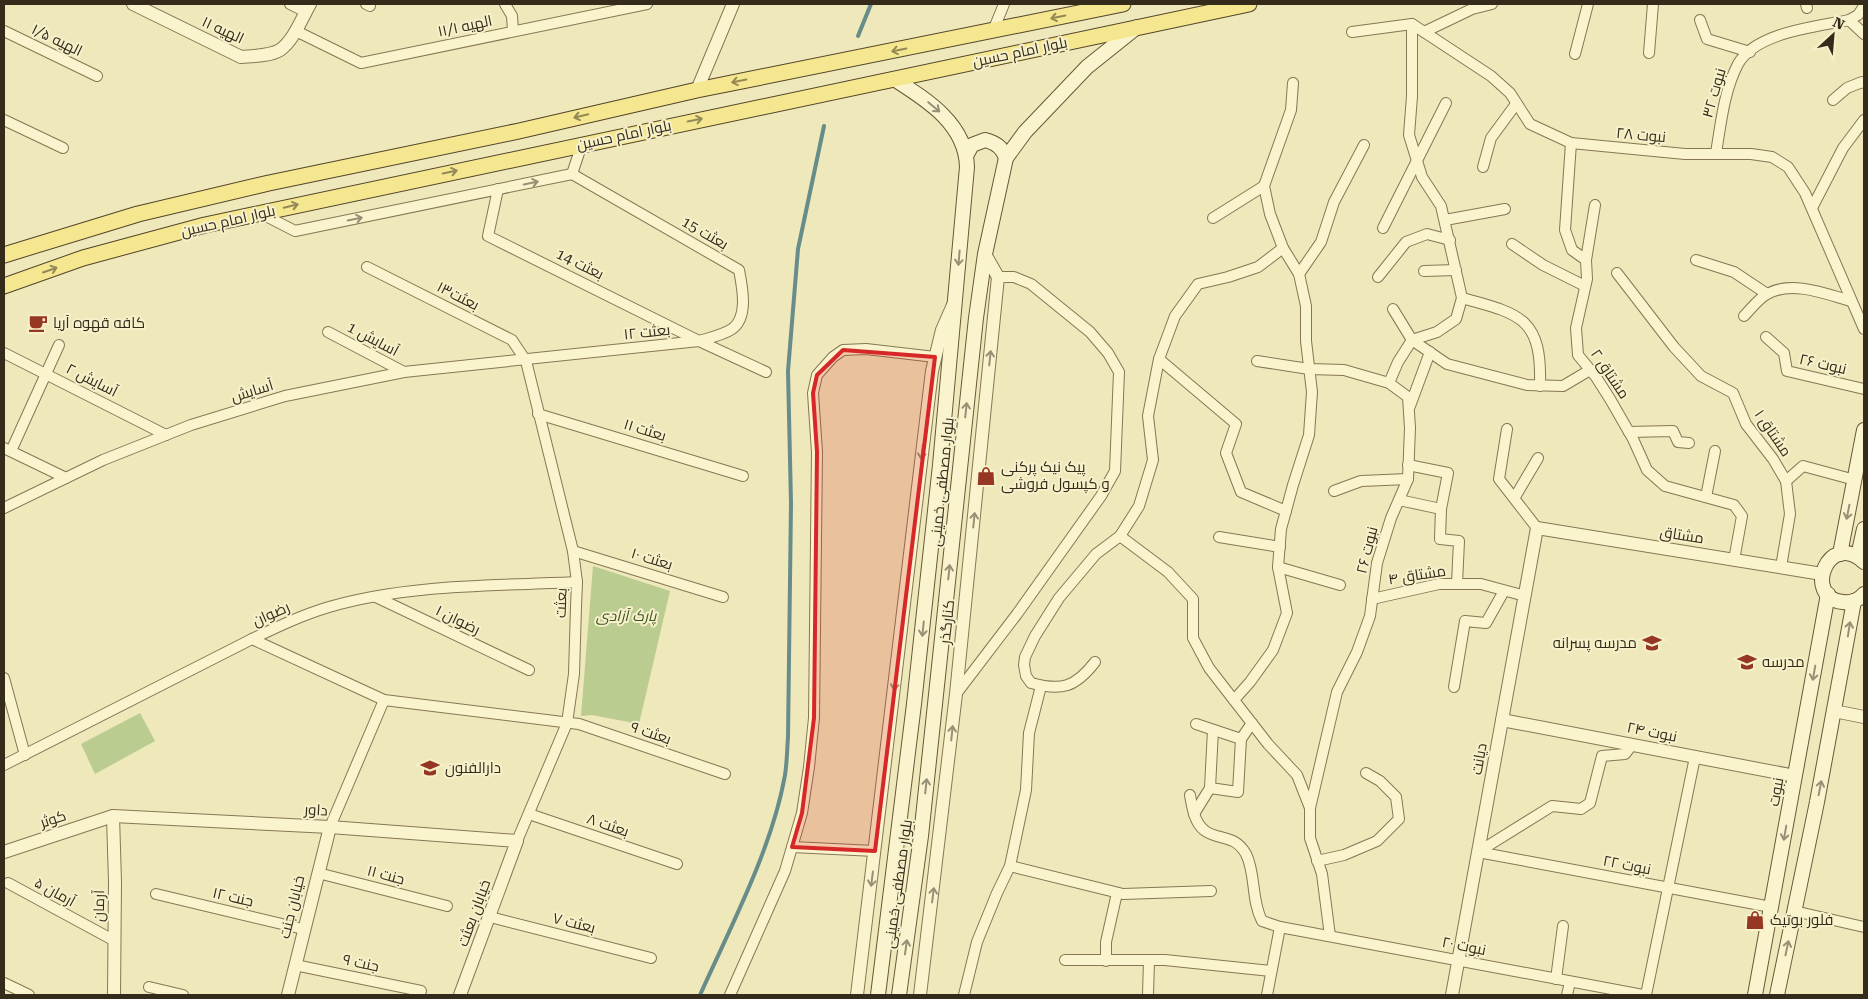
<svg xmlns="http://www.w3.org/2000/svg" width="1868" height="999" font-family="'Roboto Serif',Cairo,serif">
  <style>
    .green { fill: #bacc8f }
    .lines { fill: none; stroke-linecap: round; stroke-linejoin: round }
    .stream { stroke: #678c89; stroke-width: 4 }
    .minor-casing { stroke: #857755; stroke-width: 12 }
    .tertiary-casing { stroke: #857755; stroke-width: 14 }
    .secondary-casing { stroke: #675838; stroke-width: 16 }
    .primary-casing { stroke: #53442a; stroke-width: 17 }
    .minor { stroke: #faf4ce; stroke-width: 10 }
    .tertiary { stroke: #faf4ce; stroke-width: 12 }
    .secondary { stroke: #faf4ce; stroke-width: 14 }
    .primary { stroke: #f4e790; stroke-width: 15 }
    .oneway { stroke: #948955 }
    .oneway2 { stroke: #979074 }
    .marked { fill: #d62828; fill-opacity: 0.2; stroke: #d62828; stroke-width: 4; stroke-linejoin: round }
    .labels { text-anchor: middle; stroke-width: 4; stroke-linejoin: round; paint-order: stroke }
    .street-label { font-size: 15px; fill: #342b1a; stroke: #f6f1ca }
    .poi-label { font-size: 15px; fill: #342b1a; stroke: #f6f1ca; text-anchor: start }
    .park-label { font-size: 15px; font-style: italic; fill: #3c5120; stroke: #f6f1ca }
  </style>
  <rect width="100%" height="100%" fill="#eee8bb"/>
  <!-- green -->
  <g class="green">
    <path d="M 593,566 L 670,591 L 639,724 L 592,715 L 581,716 Z"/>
    <path d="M 140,713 L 155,741 L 95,774 L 81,744 Z"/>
  </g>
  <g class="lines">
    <!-- stream -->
    <g class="stream">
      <path d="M 858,36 L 871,4"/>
      <path d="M 700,995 C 730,928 772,849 785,775 C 787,763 787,750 788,737 L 791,503 L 788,371 L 798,249 L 824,126"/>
    </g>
    <!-- minor casing -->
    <g class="minor-casing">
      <g id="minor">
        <path d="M 290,4 L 306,12"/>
        <path d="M 366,4 L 370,6"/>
        <path d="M 505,4 L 512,16 L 513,31"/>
        <path d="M 1806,4 L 1807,8"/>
        <path d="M 1700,20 L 1707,39 L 1750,52"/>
        <path d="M 1849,20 L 1858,15 L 1864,6"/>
        <path d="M 4,31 L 97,76"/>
        <path d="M 296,31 L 361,63 L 647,4"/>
        <path d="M 993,31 L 1004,4"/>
        <path d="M 1352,32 L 1412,24 L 1491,76 L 1510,93 L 1530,124 L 1571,143 L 1685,154 L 1751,154 L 1772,157 L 1788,167 L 1805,193 L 1864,329"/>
        <path d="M 1424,32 L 1472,9 L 1492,4"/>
        <path d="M 1649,53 L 1653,4"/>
        <path d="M 1575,54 L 1588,4"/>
        <path d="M 1833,100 L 1847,88 L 1862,82 L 1864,83"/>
        <path d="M 4,120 L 63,148"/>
        <path d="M 1571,143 L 1565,230 L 1572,250 L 1586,260 L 1587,279 L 1576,328 L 1578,355 L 1596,377 L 1610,399 L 1633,439 L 1647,470 L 1665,486 L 1734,505 L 1742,516 L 1734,560"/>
        <path d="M 1716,153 C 1721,123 1724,91 1738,64 C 1756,32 1816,27 1849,20 L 1864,34"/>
        <path d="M 1483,167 L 1491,138 L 1516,104"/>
        <path d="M 498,189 L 488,236 L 699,341 C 709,338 723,335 732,329 C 749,317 742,286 739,270 L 572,174"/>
        <path d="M 1812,208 L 1843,148 L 1864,120"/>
        <path d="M 260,213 L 295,231 L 572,174 L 582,144"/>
        <path d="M 1213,218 L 1264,186"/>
        <path d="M 1445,220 L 1505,209"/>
        <path d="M 1383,228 L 1446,103"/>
        <path d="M 1512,244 L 1543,265 L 1585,286"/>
        <path d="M 1586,260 L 1595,205"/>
        <path d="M 1696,260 L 1734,272 L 1767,294"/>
        <path d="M 367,267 L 512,340 L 526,361 L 573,551 L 577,582 L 576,607 L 574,674 L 567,723 L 517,841"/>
        <path d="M 1424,271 L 1456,270"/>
        <path d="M 1617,273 L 1674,347 L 1701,376 L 1733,393 L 1746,424 L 1773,459 L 1786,481 L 1790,514 L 1781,567"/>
        <path d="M 1299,274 L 1321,242 L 1334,202 L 1364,145"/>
        <path d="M 1378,277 L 1406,242 L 1427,234 L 1450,240"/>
        <path d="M 1462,298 C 1521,314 1542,318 1540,386"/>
        <path d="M 1393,309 L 1412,340 L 1447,364 L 1527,385 L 1563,386 L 1590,370"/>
        <path d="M 1744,316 C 1751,309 1758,299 1767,294 C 1792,280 1826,294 1851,301"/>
        <path d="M 328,332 L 404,372"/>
        <path d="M 1766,337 L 1784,353 L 1787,371 L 1864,389"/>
        <path d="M 4,353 L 166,435"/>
        <path d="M 1159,359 L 1236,424 L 1226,453 L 1241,492 L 1286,511"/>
        <path d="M 1257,361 L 1309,369 L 1344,370 L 1389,383 L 1408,397 L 1410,428 L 1408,479 L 1391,518 L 1377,563 L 1370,616 L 1357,652 L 1337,692 L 1310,808"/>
        <path d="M 1389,383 L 1398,362 L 1412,340 L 1437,332 L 1456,319 L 1462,298 L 1441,206 L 1422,177 L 1409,135 L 1412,96 L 1412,24"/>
        <path d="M 1410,406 L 1430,352"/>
        <path d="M 538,414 L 743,476"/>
        <path d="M 1507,429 L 1499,479 L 1537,528"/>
        <path d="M 1629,432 L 1673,431 L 1678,442 L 1689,443"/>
        <path d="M 4,448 L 66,478"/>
        <path d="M 11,451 L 59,345"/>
        <path d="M 1408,465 L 1448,473 L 1441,509"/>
        <path d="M 1786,481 L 1803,466 L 1855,480"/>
        <path d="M 1334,491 L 1361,481 L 1408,479"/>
        <path d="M 1515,497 L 1538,458"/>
        <path d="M 1706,497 L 1715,451"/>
        <path d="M 1399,500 L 1441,509 L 1440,539 L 1459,541 L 1457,584"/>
        <path d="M 4,508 L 103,460 L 191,425 L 285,396 L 404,372 L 699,341 L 766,372"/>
        <path d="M 1120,536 L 1168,572 L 1193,599 L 1193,638 L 1209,668 L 1268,744 L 1297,775 L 1310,808 L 1310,838 L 1322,874 L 1330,936"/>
        <path d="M 1219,537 L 1280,547"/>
        <path d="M 573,551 L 723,597"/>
        <path d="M 1278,567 L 1340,585"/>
        <path d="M 376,597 L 529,670"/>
        <path d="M 1372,599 L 1439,584 L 1481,584 L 1525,596"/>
        <path d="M 252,639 L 384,700 L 579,724 L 725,774"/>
        <path d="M 1095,662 C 1075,688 1061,691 1031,683 L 1026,676 L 1024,665 L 1025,657 L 1035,636 L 1059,598 L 1096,554 L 1120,536 L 1139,506 L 1153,460 L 1148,416 L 1159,359 L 1175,316 L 1198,284 L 1228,277 L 1258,267 L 1283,248"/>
        <path d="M 4,678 L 25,755"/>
        <path d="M 1454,687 L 1465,621 L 1486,623 L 1504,591"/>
        <path d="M 956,694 L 1017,614 L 1101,496 L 1115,471 L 1119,372 L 1108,353 L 1090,332 L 1031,284 L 1014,277 L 998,277"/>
        <path d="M 1234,700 L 1250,682 L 1273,650 L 1287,613 L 1278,567 L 1281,529 L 1293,485 L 1309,435 L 1312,392 L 1306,341 L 1306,306 L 1299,274 L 1283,248 L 1270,214 L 1264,186 L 1291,110 L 1293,83"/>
        <path d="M 1196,724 L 1241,739 L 1252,723"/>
        <path d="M 4,765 L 252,639 C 277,627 302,615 329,607 C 408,584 494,586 577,582"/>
        <path d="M 1210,788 L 1238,792 L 1241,739"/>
        <path d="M 1190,795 C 1192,806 1194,822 1204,830 C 1217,841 1234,833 1246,854 C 1256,874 1251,900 1262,921 L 1280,927 L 1643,995"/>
        <path d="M 529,814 L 677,864"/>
        <path d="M 1194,814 L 1210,788 L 1213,730"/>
        <path d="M 330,827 L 384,700"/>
        <path d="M 792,847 L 875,851"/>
        <path d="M 1478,852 L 1771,907"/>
        <path d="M 1478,852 L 1552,806 L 1581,809 L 1590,803 L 1602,756 L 1625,754 L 1632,745"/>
        <path d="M 1317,861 L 1344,855 L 1377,841 L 1399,819 L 1396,797 L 1380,781 L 1366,773"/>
        <path d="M 1010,866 L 1123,894 L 1211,891"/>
        <path d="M 318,873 L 447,906"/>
        <path d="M 8,883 L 115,941"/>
        <path d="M 156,894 L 303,929"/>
        <path d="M 1794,911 L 1864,927"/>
        <path d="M 490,917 L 651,958"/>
        <path d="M 1065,960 L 1165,960 L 1271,971"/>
        <path d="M 1106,961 L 1106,942 L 1117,893"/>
        <path d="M 295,965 L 421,991"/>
        <path d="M 1556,979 L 1563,926"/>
        <path d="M 4,983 L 29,995"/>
        <path d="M 149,987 L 183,995"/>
        <path d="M 730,995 L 785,871 L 802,813 L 809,767 L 814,718 L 817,452 L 813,393 L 817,375 L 833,357 L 843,350 L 866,349 L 935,357"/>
        <path d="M 964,995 L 977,942 L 997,893 L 1010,866 L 1026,790 L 1029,733 L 1041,686"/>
        <path d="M 1148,995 L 1149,960"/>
        <path d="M 1267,995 L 1280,927"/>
        <path d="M 1567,995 L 1570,982"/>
        <path d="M 1646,995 L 1695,757"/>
      </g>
    </g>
    <!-- tertiary casing -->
    <g class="tertiary-casing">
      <g id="tertiary">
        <path d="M 133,4 L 241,57 C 253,56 270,56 280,50 C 294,40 302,18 310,4"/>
        <path d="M 697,90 L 733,4"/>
        <path d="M 1834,711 L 1864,717"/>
        <path d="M 1502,720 L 1795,776"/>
        <path d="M 113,816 L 115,882 L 114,995"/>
        <path d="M 4,852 L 113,816 L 330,827 L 517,841 L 460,995"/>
        <path d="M 288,995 L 330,827"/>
        <path d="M 857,995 L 932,371 L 942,330 L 953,305"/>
        <path d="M 920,995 L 956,694 L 998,277 L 985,254"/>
        <path d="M 1452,995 L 1537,528 L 1822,574"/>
      </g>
    </g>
    <!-- secondary casing -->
    <g class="secondary-casing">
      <g id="secondary">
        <path d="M 966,156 L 972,145 L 985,140 C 996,143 1002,147 1006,158"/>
        <path d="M 1840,554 L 1864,430"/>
        <path d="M 1858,556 L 1864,529"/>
        <path d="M 1864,562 C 1828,529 1802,598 1843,602 C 1851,603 1859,600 1864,594"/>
        <path d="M 878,995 L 914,704 L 940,465 L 967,167 C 966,124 927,100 894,79"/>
        <path d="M 899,995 L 921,836 L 976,318 L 985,254 L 1006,158 L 1025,132 L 1087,67 L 1137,27"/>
        <path d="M 1755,995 L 1828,594"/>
        <path d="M 1777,995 L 1817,802 L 1854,601"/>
      </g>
    </g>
    <!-- primary casing -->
    <g class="primary-casing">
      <g id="primary">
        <path d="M 4,255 L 138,214 L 269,183 L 519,131 L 697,90 L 1123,4"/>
        <path d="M 4,286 L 83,258 L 205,225 L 1249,4"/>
      </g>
    </g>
    <!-- minor -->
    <use href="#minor" class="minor"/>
    <!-- tertiary -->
    <use href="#tertiary" class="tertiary"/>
    <!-- secondary -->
    <use href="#secondary" class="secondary"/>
    <!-- primary -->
    <use href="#primary" class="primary"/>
  </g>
  <!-- one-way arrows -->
  <defs><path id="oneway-shaft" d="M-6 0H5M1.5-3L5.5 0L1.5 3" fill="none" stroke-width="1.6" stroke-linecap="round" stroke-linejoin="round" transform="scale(1.25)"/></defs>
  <g class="oneway">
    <use href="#oneway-shaft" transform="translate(1058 17) rotate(168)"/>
    <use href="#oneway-shaft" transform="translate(899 50) rotate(169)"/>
    <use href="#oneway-shaft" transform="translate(739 81) rotate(169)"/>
    <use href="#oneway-shaft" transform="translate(581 116) rotate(167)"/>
    <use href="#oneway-shaft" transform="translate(695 120) rotate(-12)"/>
    <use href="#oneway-shaft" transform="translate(450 172) rotate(-12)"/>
    <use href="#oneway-shaft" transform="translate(291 206) rotate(-13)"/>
    <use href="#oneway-shaft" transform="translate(50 270) rotate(-19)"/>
  </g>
  <g class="oneway2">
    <use href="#oneway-shaft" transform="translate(934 107) rotate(40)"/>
    <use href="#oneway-shaft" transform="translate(531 183) rotate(-12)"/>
    <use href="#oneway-shaft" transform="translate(355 219) rotate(-12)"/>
    <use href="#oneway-shaft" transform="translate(959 258) rotate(95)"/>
    <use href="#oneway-shaft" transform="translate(990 358) rotate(-84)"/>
    <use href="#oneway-shaft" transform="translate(966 410) rotate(-84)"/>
    <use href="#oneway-shaft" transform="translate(922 452) rotate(97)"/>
    <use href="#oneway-shaft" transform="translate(1848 512) rotate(101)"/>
    <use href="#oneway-shaft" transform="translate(974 520) rotate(-84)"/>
    <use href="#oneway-shaft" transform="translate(949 572) rotate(-84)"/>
    <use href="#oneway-shaft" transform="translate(923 629) rotate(96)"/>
    <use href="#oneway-shaft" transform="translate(1849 629) rotate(-81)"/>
    <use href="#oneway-shaft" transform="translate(1814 673) rotate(100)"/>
    <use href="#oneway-shaft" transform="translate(895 683) rotate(97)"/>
    <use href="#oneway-shaft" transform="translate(952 733) rotate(-84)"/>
    <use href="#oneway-shaft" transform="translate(926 786) rotate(-84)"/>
    <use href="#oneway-shaft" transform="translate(1820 788) rotate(-79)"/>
    <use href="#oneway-shaft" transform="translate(1785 833) rotate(100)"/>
    <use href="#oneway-shaft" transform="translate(872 879) rotate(97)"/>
    <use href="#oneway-shaft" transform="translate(933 895) rotate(-83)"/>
    <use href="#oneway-shaft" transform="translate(906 947) rotate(-82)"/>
    <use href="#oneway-shaft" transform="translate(1787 948) rotate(-78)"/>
  </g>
  <!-- marked area -->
  <path class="marked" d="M 843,350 L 935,357 L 875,851 L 792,847 L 802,813 L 814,718 L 817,452 L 813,393 L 817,375 Z"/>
  <!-- icons -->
  <defs>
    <g id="cafe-bare" transform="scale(1.5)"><path d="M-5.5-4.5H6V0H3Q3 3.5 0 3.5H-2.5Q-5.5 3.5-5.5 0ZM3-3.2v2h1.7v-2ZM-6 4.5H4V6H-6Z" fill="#963723" stroke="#f6f1ca" stroke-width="2.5" paint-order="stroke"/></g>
    <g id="shop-bare" transform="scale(1.5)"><path d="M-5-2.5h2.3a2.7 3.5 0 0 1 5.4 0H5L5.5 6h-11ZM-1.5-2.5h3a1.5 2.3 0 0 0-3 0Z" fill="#963723" stroke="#f6f1ca" stroke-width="2.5" paint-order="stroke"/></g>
    <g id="school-bare" transform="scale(1.5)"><path d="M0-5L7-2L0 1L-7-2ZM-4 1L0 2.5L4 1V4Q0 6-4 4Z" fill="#963723" stroke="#f6f1ca" stroke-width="2.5" paint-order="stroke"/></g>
  </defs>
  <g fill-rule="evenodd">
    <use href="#cafe-bare" x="38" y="323"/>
    <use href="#shop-bare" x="986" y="476"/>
    <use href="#school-bare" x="1652" y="643"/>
    <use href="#school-bare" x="1747" y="662"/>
    <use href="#school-bare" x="430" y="768"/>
    <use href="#shop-bare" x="1755" y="920"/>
  </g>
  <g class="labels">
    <!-- street labels -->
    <g class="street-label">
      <text transform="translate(465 26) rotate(-12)" y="5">الهیه ۱۱/۱</text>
      <text transform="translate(223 30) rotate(25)" y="5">الهیه ۱۱</text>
      <text transform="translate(57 40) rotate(26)" y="5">الهیه ۱/۵</text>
      <text transform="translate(1020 52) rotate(-12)" y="5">بلوار امام حسین</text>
      <text transform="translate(1714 93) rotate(-74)" y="5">نبوت ۳۲</text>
      <text transform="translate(624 135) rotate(-12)" y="5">بلوار امام حسین</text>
      <text transform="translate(1641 135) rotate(5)" y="5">نبوت ۲۸</text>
      <text transform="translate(228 221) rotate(-13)" y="5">بلوار امام حسین</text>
      <text transform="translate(705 233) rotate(30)" y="5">بعثت 15</text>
      <text transform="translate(580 264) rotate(26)" y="5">بعثت 14</text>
      <text transform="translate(458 296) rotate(27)" y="5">بعثت۱۳</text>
      <text transform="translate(647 332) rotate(-6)" y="5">بعثت ۱۲</text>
      <text transform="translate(373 339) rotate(28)" y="5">آسایش 1</text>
      <text transform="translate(1823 364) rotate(13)" y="5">نبوت ۲۶</text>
      <text transform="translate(1610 374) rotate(56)" y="5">مشتاق ۲</text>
      <text transform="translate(92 380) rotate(27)" y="5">آسایش ۲</text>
      <text transform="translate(252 391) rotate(-17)" y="5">آسایش</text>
      <text transform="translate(645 430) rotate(17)" y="5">بعثت ۱۱</text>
      <text transform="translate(1773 433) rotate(56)" y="5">مشتاق ۱</text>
      <text transform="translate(942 482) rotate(-84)" y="5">بلوار مصطفی خمینی</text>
      <text transform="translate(1682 535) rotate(9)" y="5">مشتاق</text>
      <text transform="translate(1367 550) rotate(-76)" y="5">نبوت ۲۶</text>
      <text transform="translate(652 559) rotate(17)" y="5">بعثت ۱۰</text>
      <text transform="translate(1417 575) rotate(-9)" y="5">مشتاق ۴</text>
      <text transform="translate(561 603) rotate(-88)" y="5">بعثت</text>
      <text transform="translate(271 614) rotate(-24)" y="5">رضوان</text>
      <text transform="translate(458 620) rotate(26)" y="5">رضوان ۱</text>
      <text transform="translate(947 622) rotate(-84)" y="5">کنارگذر</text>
      <text transform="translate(1652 732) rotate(11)" y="5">نبوت ۲۴</text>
      <text transform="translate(651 733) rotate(19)" y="5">بعثت ۹</text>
      <text transform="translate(1479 759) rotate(-80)" y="5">دیانت</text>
      <text transform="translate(1776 792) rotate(-80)" y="5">نبوت</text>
      <text transform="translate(316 810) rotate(3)" y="5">داور</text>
      <text transform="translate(53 819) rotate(-18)" y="5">کوثر</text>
      <text transform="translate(608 825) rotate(19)" y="5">بعثت ۸</text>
      <text transform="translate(1627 865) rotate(11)" y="5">نبوت ۲۲</text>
      <text transform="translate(386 875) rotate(15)" y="5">جنت ۱۱</text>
      <text transform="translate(898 884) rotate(-82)" y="5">بلوار مصطفی خمینی</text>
      <text transform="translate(55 892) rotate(29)" y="5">آرمان ۵</text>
      <text transform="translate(233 897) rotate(13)" y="5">جنت ۱۲</text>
      <text transform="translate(99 906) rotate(-89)" y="5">آرمان</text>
      <text transform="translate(292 907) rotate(-76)" y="5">خیابان جنت</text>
      <text transform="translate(474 913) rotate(-70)" y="5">خیابان بعثت</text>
      <text transform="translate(574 923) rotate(14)" y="5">بعثت ۷</text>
      <text transform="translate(1464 946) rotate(11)" y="5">نبوت ۲۰</text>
      <text transform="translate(361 963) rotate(12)" y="5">جنت ۹</text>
    </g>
    <!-- poi labels -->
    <g class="poi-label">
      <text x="53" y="328">کافه قهوه آریا</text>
      <text x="1001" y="472">پیک نیک پرکنی<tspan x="1001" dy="17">و کپسول فروشی</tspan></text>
      <text x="1637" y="648" text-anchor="end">مدرسه پسرانه</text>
      <text x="1762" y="667">مدرسه</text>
      <text x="445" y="773">دارالفنون</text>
      <text x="1770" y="925">فلور بوتیک</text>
    </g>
    <!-- park labels -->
    <g class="park-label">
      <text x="626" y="621">پارک آزادی</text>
    </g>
  </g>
  <!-- border -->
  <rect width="1868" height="999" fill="none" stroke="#342b1a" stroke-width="10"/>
  <!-- north arrow -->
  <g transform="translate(1833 35) rotate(26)" stroke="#f6f1ca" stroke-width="4" paint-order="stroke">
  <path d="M0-4L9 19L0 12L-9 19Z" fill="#342b1a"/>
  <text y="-8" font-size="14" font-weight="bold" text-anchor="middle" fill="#342b1a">N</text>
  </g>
</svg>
